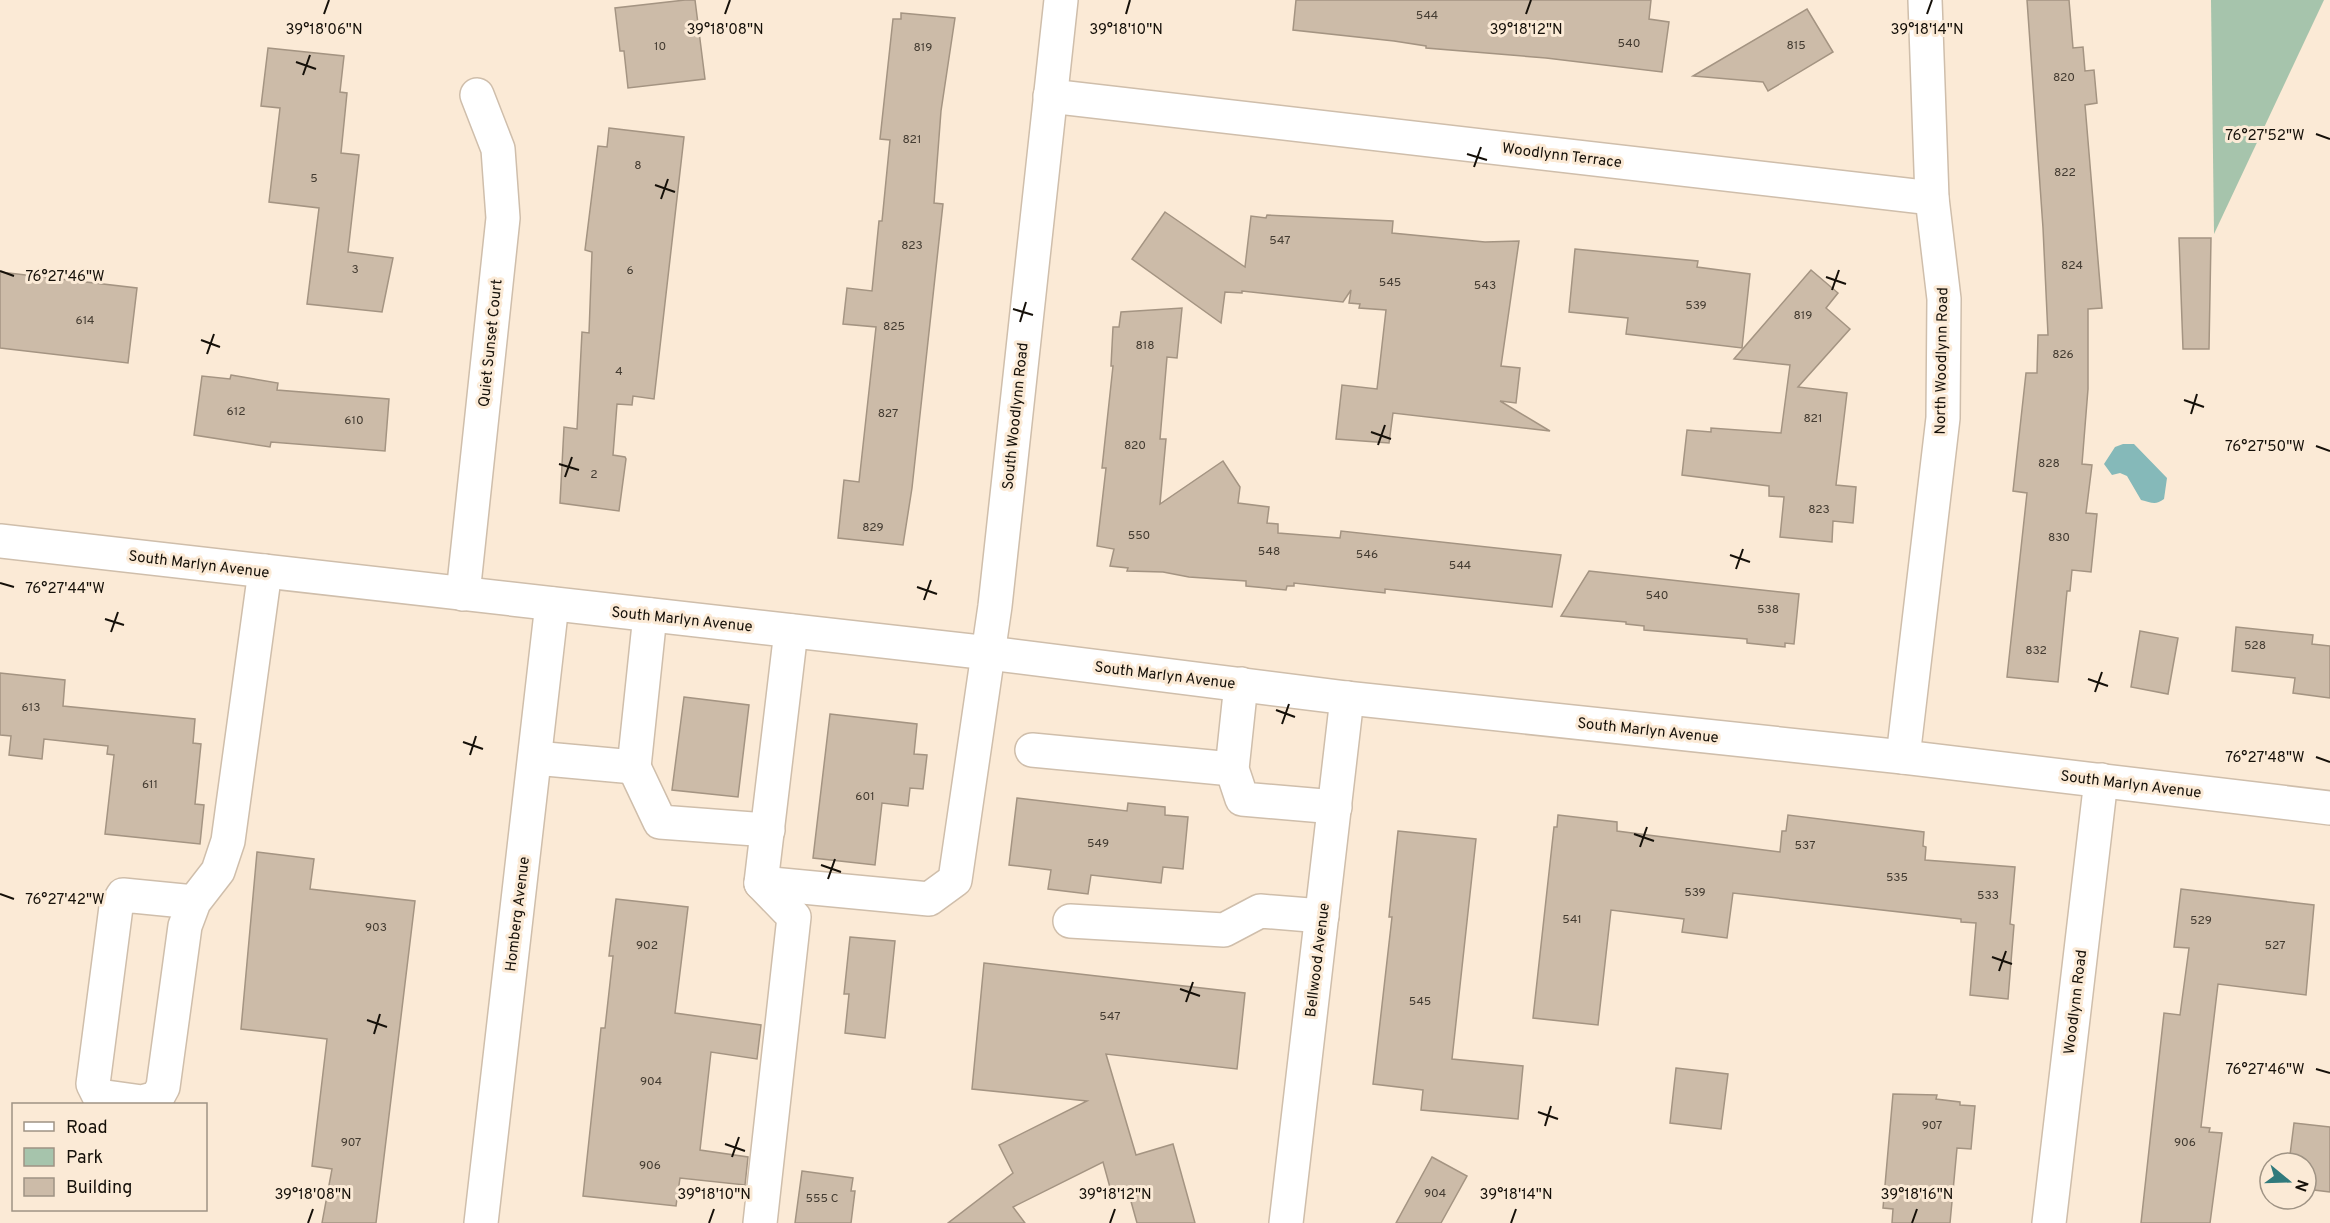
<svg xmlns="http://www.w3.org/2000/svg" width="2330" height="1223" font-family="Overpass,sans-serif">
  <style>
    .green { fill: #a6c4ac }
    .water { fill: #85b9b9 }
    .building { fill: #ccbba8; stroke: #a49482; stroke-width: 1.5 }
    .lines { fill: none; stroke-linecap: round; stroke-linejoin: round }
    .minor-casing { stroke: #cfbeab; stroke-width: 36 }
    .minor { stroke: #fff; stroke-width: 33 }
    .ticks { fill: none; stroke: #151009; stroke-width: 2 }
    .labels { text-anchor: middle; stroke-width: 6; stroke-linejoin: round; paint-order: stroke }
    .number-label { font-size: 12px; fill: #433b31 }
    .street-label { font-size: 15px; fill: #151009; stroke: #fbead6 }
    .ticks-label { font-size: 15px; text-anchor: middle; fill: #151009; stroke: #fbead6; stroke-width: 6; stroke-linejoin: round; paint-order: stroke }
  </style>
  <rect width="100%" height="100%" fill="#fbead6"/>
  <!-- green -->
  <path class="green" d="M 2211,0 L 2324,0 L 2214,234 Z"/>
  <!-- water -->
  <path class="water" d="M 2123,444 L 2134,444 L 2167,478 L 2164,499 C 2155,506 2151,502 2141,500 L 2127,476 L 2120,473 L 2112,475 L 2104,464 L 2115,447 Z"/>
  <!-- building -->
  <g class="building">
    <path d="M 685,0 L 695,0 L 705,79 L 628,88 L 624,51 L 620,51 L 615,8 Z"/>
    <path d="M 1296,0 L 1651,0 L 1649,19 L 1669,22 L 1662,72 L 1546,58 L 1426,48 L 1426,46 L 1394,41 L 1293,30 Z"/>
    <path d="M 2027,0 L 2069,0 L 2073,48 L 2083,47 L 2085,71 L 2094,70 L 2097,103 L 2085,105 L 2102,308 L 2088,309 L 2088,389 L 2082,464 L 2092,465 L 2086,513 L 2097,514 L 2091,572 L 2072,570 L 2070,591 L 2067,591 L 2058,682 L 2007,677 L 2027,493 L 2013,491 L 2026,373 L 2037,373 L 2038,335 L 2048,335 L 2043,228 Z"/>
    <path d="M 1807,9 L 1833,52 L 1768,91 L 1763,82 L 1693,76 Z"/>
    <path d="M 901,13 L 955,18 L 941,111 L 934,203 L 943,204 L 912,488 L 903,545 L 838,538 L 844,480 L 859,482 L 876,327 L 843,324 L 847,288 L 872,291 L 879,221 L 882,221 L 890,140 L 880,139 L 893,19 L 901,19 Z"/>
    <path d="M 268,48 L 344,56 L 340,92 L 347,93 L 341,153 L 359,155 L 348,252 L 393,258 L 382,312 L 307,304 L 319,208 L 269,202 L 280,108 L 261,106 Z"/>
    <path d="M 609,128 L 684,137 L 654,399 L 633,396 L 632,405 L 617,404 L 613,455 L 625,457 L 626,459 L 619,511 L 560,503 L 564,427 L 577,429 L 582,332 L 589,333 L 592,252 L 585,250 L 598,146 L 607,147 Z"/>
    <path d="M 1165,212 L 1245,267 L 1251,216 L 1266,218 L 1267,215 L 1393,221 L 1392,233 L 1485,242 L 1519,241 L 1501,366 L 1520,368 L 1516,403 L 1500,401 L 1550,431 L 1393,413 L 1389,443 L 1336,439 L 1342,385 L 1377,389 L 1386,310 L 1359,308 L 1360,304 L 1349,303 L 1351,290 L 1343,302 L 1242,291 L 1242,293 L 1225,292 L 1221,323 L 1132,259 Z"/>
    <path d="M 2179,238 L 2211,238 L 2209,349 L 2183,349 Z"/>
    <path d="M 1575,249 L 1698,261 L 1697,267 L 1750,274 L 1742,348 L 1626,334 L 1628,318 L 1569,312 Z"/>
    <path d="M 1811,270 L 1838,293 L 1826,308 L 1850,329 L 1798,387 L 1847,393 L 1836,485 L 1856,487 L 1853,523 L 1833,521 L 1832,542 L 1780,537 L 1784,497 L 1769,496 L 1769,486 L 1682,475 L 1687,430 L 1711,432 L 1711,428 L 1781,433 L 1790,365 L 1734,359 Z"/>
    <path d="M 0,272 L 137,288 L 128,363 L 0,348 Z"/>
    <path d="M 1182,308 L 1177,358 L 1167,357 L 1160,439 L 1166,439 L 1160,504 L 1223,461 L 1240,487 L 1238,503 L 1269,507 L 1267,523 L 1278,524 L 1278,533 L 1340,538 L 1341,531 L 1561,555 L 1552,607 L 1385,589 L 1385,593 L 1294,583 L 1294,586 L 1287,586 L 1286,590 L 1246,586 L 1246,581 L 1189,577 L 1163,572 L 1127,571 L 1128,568 L 1110,566 L 1114,549 L 1097,546 L 1106,468 L 1102,468 L 1113,366 L 1111,366 L 1113,327 L 1119,327 L 1121,312 Z"/>
    <path d="M 231,375 L 278,383 L 277,390 L 389,399 L 385,451 L 271,442 L 270,447 L 194,435 L 202,376 L 230,379 Z"/>
    <path d="M 1589,571 L 1799,594 L 1794,644 L 1785,643 L 1785,647 L 1747,643 L 1747,639 L 1644,630 L 1644,626 L 1626,624 L 1626,622 L 1561,616 Z"/>
    <path d="M 2236,627 L 2313,635 L 2312,644 L 2330,646 L 2330,698 L 2293,693 L 2295,678 L 2232,671 Z"/>
    <path d="M 2140,631 L 2178,638 L 2168,694 L 2131,687 Z"/>
    <path d="M 0,673 L 65,680 L 63,706 L 195,719 L 193,743 L 201,744 L 195,804 L 204,805 L 200,844 L 105,834 L 114,755 L 107,754 L 108,746 L 44,739 L 42,759 L 9,755 L 11,736 L 0,735 Z"/>
    <path d="M 684,697 L 749,705 L 738,797 L 672,790 Z"/>
    <path d="M 830,714 L 917,724 L 914,754 L 927,755 L 923,789 L 910,788 L 908,806 L 882,803 L 875,865 L 813,858 Z"/>
    <path d="M 1017,798 L 1127,811 L 1128,803 L 1165,807 L 1165,815 L 1188,817 L 1183,869 L 1163,867 L 1161,883 L 1091,875 L 1088,894 L 1048,889 L 1051,870 L 1009,865 Z"/>
    <path d="M 1558,815 L 1617,822 L 1617,831 L 1780,852 L 1782,831 L 1786,831 L 1788,815 L 1924,832 L 1923,846 L 1926,847 L 1925,860 L 2015,867 L 2010,924 L 2014,925 L 2008,999 L 1970,995 L 1976,923 L 1961,922 L 1961,919 L 1733,893 L 1727,938 L 1682,932 L 1684,919 L 1611,910 L 1598,1025 L 1533,1018 L 1554,827 L 1557,827 Z"/>
    <path d="M 1398,831 L 1476,839 L 1452,1059 L 1523,1066 L 1518,1119 L 1421,1110 L 1423,1090 L 1373,1084 L 1392,917 L 1389,917 Z"/>
    <path d="M 257,852 L 314,859 L 310,889 L 415,901 L 376,1223 L 322,1223 L 332,1169 L 312,1166 L 327,1039 L 241,1029 Z"/>
    <path d="M 2181,889 L 2314,905 L 2306,995 L 2218,984 L 2201,1127 L 2210,1128 L 2209,1132 L 2222,1133 L 2210,1223 L 2141,1223 L 2164,1013 L 2180,1015 L 2189,948 L 2174,947 Z"/>
    <path d="M 616,899 L 688,907 L 675,1013 L 761,1025 L 757,1059 L 711,1052 L 700,1150 L 748,1157 L 745,1185 L 680,1178 L 676,1206 L 583,1196 L 601,1028 L 605,1028 L 613,956 L 609,956 Z"/>
    <path d="M 850,937 L 895,941 L 885,1038 L 845,1033 L 849,994 L 844,994 Z"/>
    <path d="M 984,963 L 1245,993 L 1237,1069 L 1106,1054 L 1136,1155 L 1173,1144 L 1195,1223 L 1137,1223 L 1127,1187 L 1111,1191 L 1103,1162 L 1013,1207 L 1025,1223 L 948,1223 L 1013,1173 L 999,1145 L 1087,1101 L 972,1089 Z"/>
    <path d="M 1676,1068 L 1728,1074 L 1721,1129 L 1670,1123 Z"/>
    <path d="M 1893,1094 L 1937,1095 L 1936,1099 L 1960,1102 L 1960,1105 L 1975,1106 L 1971,1149 L 1957,1148 L 1950,1223 L 1892,1223 L 1893,1209 L 1883,1208 Z"/>
    <path d="M 2294,1123 L 2330,1127 L 2330,1192 L 2306,1189 L 2306,1163 L 2289,1163 Z"/>
    <path d="M 1432,1157 L 1467,1176 L 1441,1223 L 1396,1223 Z"/>
    <path d="M 802,1171 L 853,1178 L 851,1191 L 855,1191 L 851,1223 L 795,1223 Z"/>
  </g>
  <g class="lines">
    <!-- minor casing -->
    <g class="minor-casing">
      <g id="minor">
        <path d="M 1050,96 L 1932,198"/>
        <path d="M 0,541 L 989,653 L 1347,698 L 1903,757 L 2330,808"/>
        <path d="M 463,594 L 503,218 L 498,149 L 477,95"/>
        <path d="M 1241,684 L 1232,769 L 1242,799 L 1335,807"/>
        <path d="M 1032,750 L 1232,769"/>
        <path d="M 1903,757 L 1943,418 L 1944,299 L 1932,198 L 1925,0"/>
        <path d="M 535,758 L 634,767 L 650,615"/>
        <path d="M 634,767 L 660,822 L 768,830"/>
        <path d="M 761,883 L 929,899 L 955,880 L 995,606 L 1061,0"/>
        <path d="M 194,902 L 123,895 L 116,907 L 93,1084 L 99,1096 L 142,1102 L 157,1098 L 163,1087 L 185,926 L 194,902 L 218,871 L 228,841 L 265,571"/>
        <path d="M 1070,921 L 1224,930 L 1260,911 L 1322,916"/>
        <path d="M 481,1223 L 552,604"/>
        <path d="M 760,1223 L 794,917 L 761,883 L 791,631"/>
        <path d="M 1286,1223 L 1347,698"/>
        <path d="M 2049,1223 L 2101,780"/>
      </g>
    </g>
    <!-- minor -->
    <use href="#minor" class="minor"/>
  </g>
  <!-- ticks -->
  <path class="ticks" d="M 324,14 L 329,0M 725,14 L 730,0M 1126,14 L 1130,0M 1526,14 L 1531,0M 1927,14 L 1932,0M 296,62 L 316,69M 303,75 L 310,55M 2316,134 L 2330,139M 1467,154 L 1487,160M 1474,167 L 1481,147M 655,185 L 675,192M 661,199 L 668,179M 0,271 L 14,276M 1826,277 L 1846,284M 1832,290 L 1839,270M 1013,309 L 1033,315M 1020,322 L 1026,302M 201,340 L 220,347M 207,354 L 214,334M 2184,400 L 2204,407M 2191,414 L 2197,394M 1371,432 L 1391,439M 1378,445 L 1385,425M 2316,446 L 2330,451M 559,464 L 579,470M 565,477 L 572,457M 1730,555 L 1750,562M 1736,569 L 1743,549M 0,583 L 14,587M 917,587 L 937,594M 924,600 L 931,580M 105,619 L 124,625M 111,632 L 118,612M 2088,679 L 2108,686M 2095,692 L 2102,672M 1276,710 L 1295,717M 1282,724 L 1289,704M 463,742 L 483,749M 470,755 L 476,736M 2316,757 L 2330,762M 1634,834 L 1654,841M 1640,847 L 1647,827M 821,865 L 841,872M 828,879 L 835,859M 0,894 L 14,899M 1992,957 L 2012,964M 1999,971 L 2006,951M 1180,989 L 1200,996M 1186,1002 L 1193,982M 367,1020 L 387,1027M 374,1034 L 380,1014M 2316,1069 L 2330,1073M 1538,1112 L 1558,1119M 1545,1126 L 1551,1106M 725,1144 L 745,1151M 732,1157 L 739,1137M 308,1223 L 313,1209M 709,1223 L 714,1209M 1110,1223 L 1115,1209M 1511,1223 L 1516,1209M 1912,1223 L 1917,1209"/>
  <g class="labels">
    <!-- number labels -->
    <g class="number-label">
      <text x="1427" y="19">544</text>
      <text x="1629" y="47">540</text>
      <text x="1796" y="49">815</text>
      <text x="660" y="50">10</text>
      <text x="923" y="51">819</text>
      <text x="2064" y="81">820</text>
      <text x="912" y="143">821</text>
      <text x="638" y="169">8</text>
      <text x="2065" y="176">822</text>
      <text x="314" y="182">5</text>
      <text x="1280" y="244">547</text>
      <text x="912" y="249">823</text>
      <text x="2072" y="269">824</text>
      <text x="355" y="273">3</text>
      <text x="630" y="274">6</text>
      <text x="1390" y="286">545</text>
      <text x="1485" y="289">543</text>
      <text x="1696" y="309">539</text>
      <text x="1803" y="319">819</text>
      <text x="85" y="324">614</text>
      <text x="894" y="330">825</text>
      <text x="1145" y="349">818</text>
      <text x="2063" y="358">826</text>
      <text x="619" y="375">4</text>
      <text x="236" y="415">612</text>
      <text x="888" y="417">827</text>
      <text x="1813" y="422">821</text>
      <text x="354" y="424">610</text>
      <text x="1135" y="449">820</text>
      <text x="2049" y="467">828</text>
      <text x="594" y="478">2</text>
      <text x="1819" y="513">823</text>
      <text x="873" y="531">829</text>
      <text x="1139" y="539">550</text>
      <text x="2059" y="541">830</text>
      <text x="1269" y="555">548</text>
      <text x="1367" y="558">546</text>
      <text x="1460" y="569">544</text>
      <text x="1657" y="599">540</text>
      <text x="1768" y="613">538</text>
      <text x="2255" y="649">528</text>
      <text x="2036" y="654">832</text>
      <text x="31" y="711">613</text>
      <text x="150" y="788">611</text>
      <text x="865" y="800">601</text>
      <text x="1098" y="847">549</text>
      <text x="1805" y="849">537</text>
      <text x="1897" y="881">535</text>
      <text x="1695" y="896">539</text>
      <text x="1988" y="899">533</text>
      <text x="1572" y="923">541</text>
      <text x="2201" y="924">529</text>
      <text x="376" y="931">903</text>
      <text x="647" y="949">902</text>
      <text x="2275" y="949">527</text>
      <text x="1420" y="1005">545</text>
      <text x="1110" y="1020">547</text>
      <text x="651" y="1085">904</text>
      <text x="1932" y="1129">907</text>
      <text x="351" y="1146">907</text>
      <text x="2185" y="1146">906</text>
      <text x="650" y="1169">906</text>
      <text x="1435" y="1197">904</text>
      <text x="822" y="1202">555 C</text>
    </g>
    <!-- street labels -->
    <g class="street-label">
      <text transform="translate(1562 155) rotate(7)" y="5">Woodlynn Terrace</text>
      <text transform="translate(490 343) rotate(-84)" y="5">Quiet Sunset Court</text>
      <text transform="translate(1941 361) rotate(-89)" y="5">North Woodlynn Road</text>
      <text transform="translate(1015 416) rotate(-84)" y="5">South Woodlynn Road</text>
      <text transform="translate(199 564) rotate(7)" y="5">South Marlyn Avenue</text>
      <text transform="translate(682 619) rotate(6)" y="5">South Marlyn Avenue</text>
      <text transform="translate(1165 675) rotate(7)" y="5">South Marlyn Avenue</text>
      <text transform="translate(1648 730) rotate(6)" y="5">South Marlyn Avenue</text>
      <text transform="translate(2131 784) rotate(7)" y="5">South Marlyn Avenue</text>
      <text transform="translate(517 914) rotate(-83)" y="5">Homberg Avenue</text>
      <text transform="translate(1317 960) rotate(-83)" y="5">Bellwood Avenue</text>
      <text transform="translate(2075 1002) rotate(-83)" y="5">Woodlynn Road</text>
    </g>
  </g>
  <g class="ticks-label">
    <text x="1126" y="34">39°18'10"N</text>
    <text x="1526" y="34">39°18'12"N</text>
    <text x="1927" y="34">39°18'14"N</text>
    <text x="324" y="34">39°18'06"N</text>
    <text x="725" y="34">39°18'08"N</text>
    <text x="2265" y="140">76°27'52"W</text>
    <text x="65" y="281">76°27'46"W</text>
    <text x="2265" y="451">76°27'50"W</text>
    <text x="65" y="593">76°27'44"W</text>
    <text x="2265" y="762">76°27'48"W</text>
    <text x="65" y="904">76°27'42"W</text>
    <text x="2265" y="1074">76°27'46"W</text>
    <text x="313" y="1199">39°18'08"N</text>
    <text x="714" y="1199">39°18'10"N</text>
    <text x="1115" y="1199">39°18'12"N</text>
    <text x="1516" y="1199">39°18'14"N</text>
    <text x="1917" y="1199">39°18'16"N</text>
  </g>
  <!-- legend -->
  <rect x="12" y="1103" width="195" height="108" fill="#fbead6" stroke="#9f9384" stroke-width="1.5"/>
  <rect x="24" y="1122" width="30" height="9" fill="#ffffff" stroke="#9f9384" stroke-width="1.5"/>
  <text x="66" y="1133" font-size="18" fill="#151009">Road</text>
  <rect x="24" y="1148" width="30" height="18" fill="#a6c4ac" stroke="#9f9384" stroke-width="1.5"/>
  <text x="66" y="1163" font-size="18" fill="#151009">Park</text>
  <rect x="24" y="1178" width="30" height="18" fill="#ccbba8" stroke="#9f9384" stroke-width="1.5"/>
  <text x="66" y="1193" font-size="18" fill="#151009">Building</text>
  <!-- north arrow -->
  <g transform="translate(2288 1181) rotate(109)"><circle r="28" fill="#fbead6" stroke="#9f9384" stroke-width="1.5"/>
  <path d="M0-4.5L10 22L0 15L-10 22Z" fill="#307a7c"/>
  <text y="-9" font-size="16" font-weight="bold" text-anchor="middle" fill="#151009">N</text>
  </g>
</svg>
